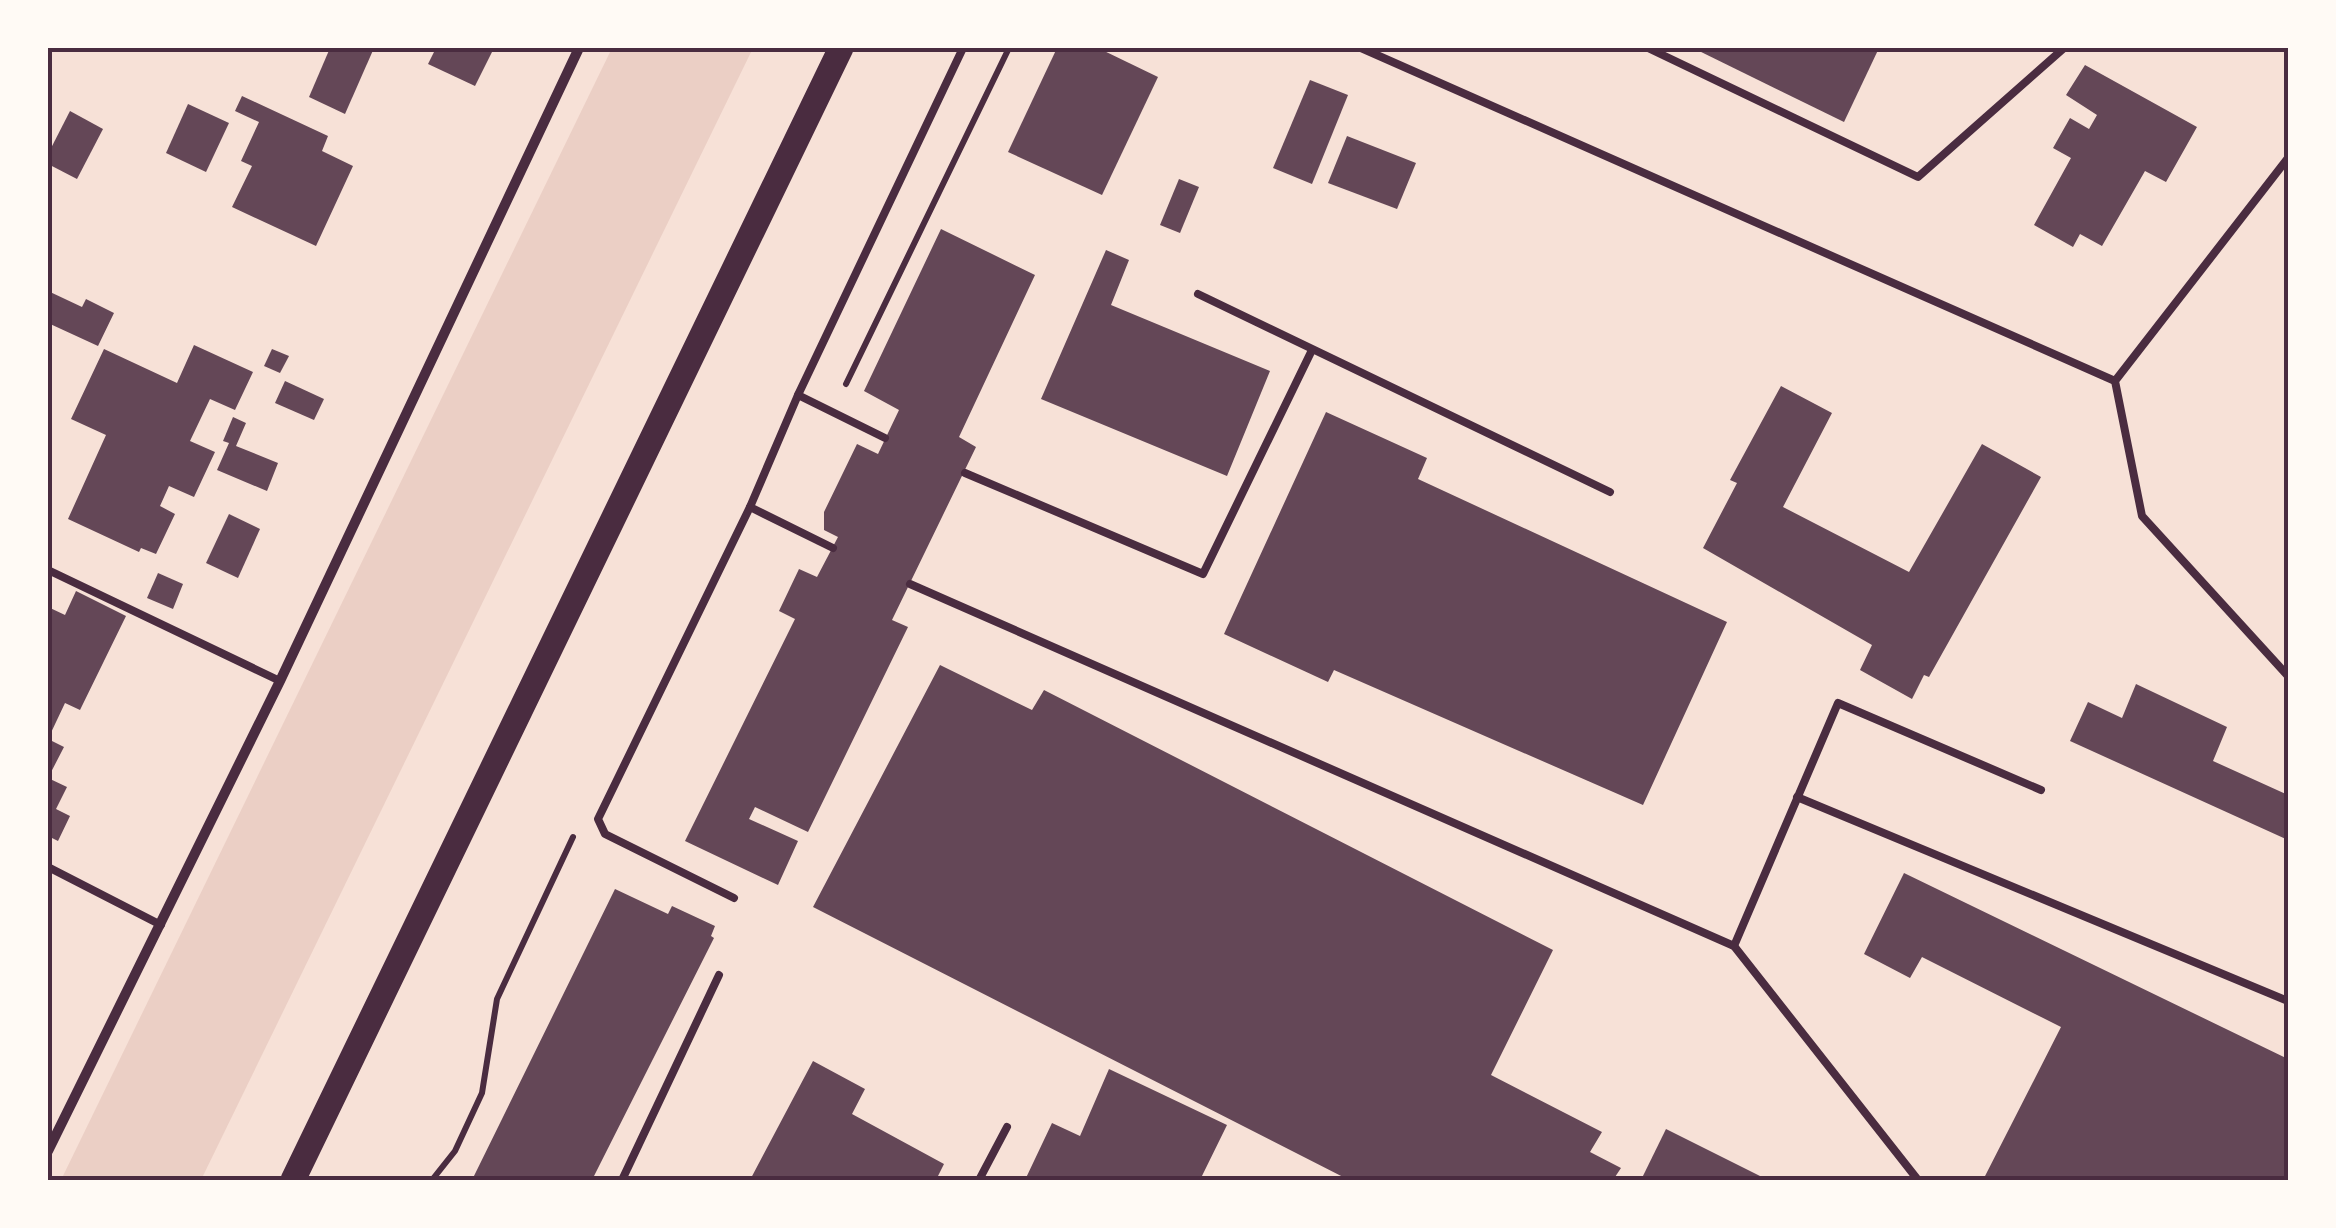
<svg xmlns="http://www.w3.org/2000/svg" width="2336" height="1228" font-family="Manrope,sans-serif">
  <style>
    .green { fill: #ebcfc5 }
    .building { fill: #644757 }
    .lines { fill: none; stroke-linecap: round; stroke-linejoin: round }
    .path { stroke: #4a2c40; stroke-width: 6 }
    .service { stroke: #4a2c40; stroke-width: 8 }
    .minor { stroke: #4a2c40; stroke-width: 10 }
    .primary { stroke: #4a2c40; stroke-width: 25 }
    .neatline { fill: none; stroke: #4a2c40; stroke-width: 4 }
  </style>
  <rect width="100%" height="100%" fill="#f7e1d7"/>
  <!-- green -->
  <path class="green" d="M 612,48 L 753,48 L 201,1180 L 61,1180 Z"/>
  <!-- building -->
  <g class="building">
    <path d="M 330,48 L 374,48 L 345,114 L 309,97 Z"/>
    <path d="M 436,48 L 494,48 L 475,86 L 428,64 Z"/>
    <path d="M 1057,48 L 1098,48 L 1158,77 L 1102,195 L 1008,152 Z"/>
    <path d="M 1693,48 L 1879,48 L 1844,122 Z"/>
    <path d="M 2085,65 L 2197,127 L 2166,182 L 2145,171 L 2102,246 L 2080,234 L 2073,247 L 2034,225 L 2071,158 L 2053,148 L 2070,118 L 2089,129 L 2097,115 L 2066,95 Z"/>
    <path d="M 1310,80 L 1348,95 L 1312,184 L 1273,168 Z"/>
    <path d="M 242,96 L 328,136 L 322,151 L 353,166 L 316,246 L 232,207 L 252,166 L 241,161 L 259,122 L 235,111 Z"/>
    <path d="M 188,104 L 229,123 L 206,172 L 166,153 Z"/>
    <path d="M 70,111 L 103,129 L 77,179 L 48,164 L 48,154 Z"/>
    <path d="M 1347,136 L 1416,163 L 1397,209 L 1328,183 Z"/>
    <path d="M 1179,179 L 1199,187 L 1180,233 L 1160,225 Z"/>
    <path d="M 941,229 L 1035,275 L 959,437 L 976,447 L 892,620 L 908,627 L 808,832 L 755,807 L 749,819 L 798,841 L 778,885 L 685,841 L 795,619 L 779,611 L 799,569 L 817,577 L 838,537 L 824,530 L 824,512 L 857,444 L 878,454 L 899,410 L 864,391 Z"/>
    <path d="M 1106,250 L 1129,260 L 1111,305 L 1270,371 L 1227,476 L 1041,399 Z"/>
    <path d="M 48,291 L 82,307 L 86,299 L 114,313 L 98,346 L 48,323 Z"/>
    <path d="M 194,345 L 253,372 L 235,410 L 210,399 L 190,441 L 215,452 L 194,497 L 169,486 L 160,506 L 175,514 L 156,554 L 141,548 L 139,552 L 68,519 L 106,435 L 71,419 L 104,349 L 177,383 Z"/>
    <path d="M 272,349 L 289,356 L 280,373 L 264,366 Z"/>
    <path d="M 285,381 L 324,399 L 314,420 L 275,403 Z"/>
    <path d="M 1781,386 L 1832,413 L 1783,507 L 1909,572 L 1982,444 L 2041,477 L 1929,677 L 1924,675 L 1912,699 L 1860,670 L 1872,645 L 1703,548 L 1737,483 L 1730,480 Z"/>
    <path d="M 1326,412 L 1427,458 L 1418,479 L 1727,622 L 1643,805 L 1334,670 L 1328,682 L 1224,634 Z"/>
    <path d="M 233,417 L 246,423 L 236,446 L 278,463 L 267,491 L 217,470 L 229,443 L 223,441 Z"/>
    <path d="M 229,514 L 260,529 L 238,578 L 206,563 Z"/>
    <path d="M 158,573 L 183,584 L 173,609 L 147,598 Z"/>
    <path d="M 76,591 L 126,616 L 80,710 L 65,703 L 48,739 L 48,607 L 65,615 Z"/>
    <path d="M 940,665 L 1032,710 L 1044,690 L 1553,950 L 1491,1075 L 1602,1132 L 1590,1152 L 1621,1168 L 1613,1180 L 1349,1180 L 813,907 Z"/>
    <path d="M 2136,684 L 2227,727 L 2213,761 L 2288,795 L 2288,840 L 2070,741 L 2088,702 L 2122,718 Z"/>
    <path d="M 48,739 L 64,747 L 48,778 L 67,787 L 56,809 L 70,816 L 58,841 L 48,836 Z"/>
    <path d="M 1904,873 L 2288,1059 L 2288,1180 L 1983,1180 L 2061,1027 L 1922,957 L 1910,978 L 1864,954 Z"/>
    <path d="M 615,889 L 668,914 L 672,906 L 715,926 L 711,936 L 714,938 L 592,1180 L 472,1180 Z"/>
    <path d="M 813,1061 L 865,1089 L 852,1114 L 944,1164 L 936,1180 L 750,1180 Z"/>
    <path d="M 1109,1069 L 1227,1125 L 1200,1180 L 1025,1180 L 1052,1123 L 1080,1136 Z"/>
    <path d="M 1666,1129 L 1768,1180 L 1641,1180 Z"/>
  </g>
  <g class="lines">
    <!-- path -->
    <g class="path">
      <path d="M 846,384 L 1009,48"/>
      <path d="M 432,1180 L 455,1151 L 482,1093 L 497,999 L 573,837"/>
    </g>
    <!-- service -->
    <g class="service">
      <path d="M 1361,48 L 2115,381"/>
      <path d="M 1648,48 L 1918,177 L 2064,48"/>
      <path d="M 2288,158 L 2115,381 L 2142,516 L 2288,676"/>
      <path d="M 1198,294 L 1610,492"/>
      <path d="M 798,395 L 885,438"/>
      <path d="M 965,473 L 1203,574 L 1312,350"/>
      <path d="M 750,507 L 833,548"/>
      <path d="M 48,570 L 280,681"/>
      <path d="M 910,584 L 1734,946 L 1918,1180"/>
      <path d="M 1797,797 L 2288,1001"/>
      <path d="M 48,867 L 161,925"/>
      <path d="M 734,898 L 605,834 L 598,819 L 750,507 L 798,395 L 963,48"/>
      <path d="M 1734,946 L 1838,703 L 2041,790"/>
      <path d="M 622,1180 L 719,975"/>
      <path d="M 979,1180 L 1007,1127"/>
    </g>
    <!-- minor -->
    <path class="minor" d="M 48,1151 L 280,681 L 579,48"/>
    <!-- primary -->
    <path class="primary" d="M 293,1180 L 841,48"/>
  </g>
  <!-- border -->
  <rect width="2336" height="1228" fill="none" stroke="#fffaf5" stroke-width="100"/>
  <rect x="50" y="50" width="2236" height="1128" class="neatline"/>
</svg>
